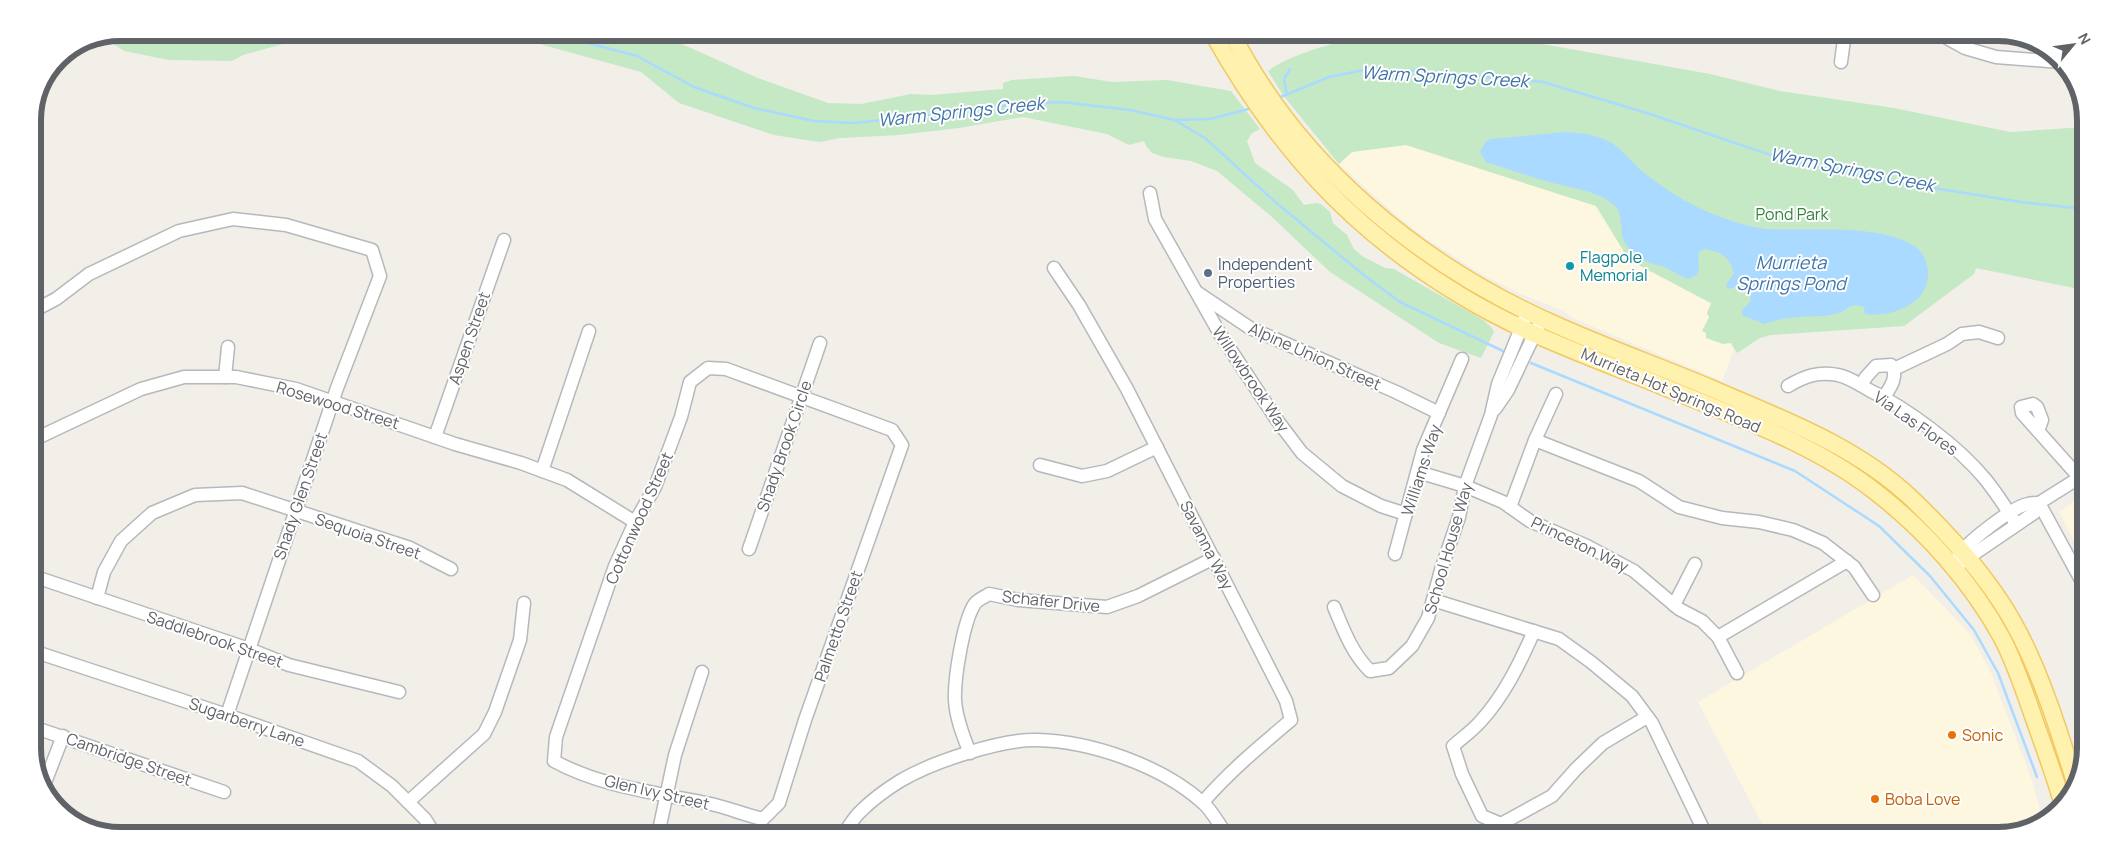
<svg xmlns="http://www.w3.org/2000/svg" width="2118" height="868" font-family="Manrope,sans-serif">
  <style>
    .commercial { fill: #fef7e0 }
    .green { fill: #c5e8c5 }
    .water { fill: #aadaff }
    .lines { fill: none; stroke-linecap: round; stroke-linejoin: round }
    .stream { stroke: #aadaff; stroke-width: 2.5 }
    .minor-casing { stroke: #b5b8bc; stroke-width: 15 }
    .major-casing { stroke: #f2c960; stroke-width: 19 }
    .minor { stroke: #fff; stroke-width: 12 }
    .major { stroke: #fff2af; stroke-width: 16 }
    .culture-dot { fill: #0f9aa8; stroke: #fff; stroke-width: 2 }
    .service-dot { fill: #5c6f8a; stroke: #fff; stroke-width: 2 }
    .food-dot { fill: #e8710a; stroke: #fff; stroke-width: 2 }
    .labels { text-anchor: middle; stroke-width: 4; stroke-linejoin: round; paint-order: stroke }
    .park-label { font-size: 16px; fill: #348238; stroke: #fff }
    .culture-label { font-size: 16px; fill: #0d838f; stroke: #fff; text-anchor: start }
    .service-label { font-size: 16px; fill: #4e5e75; stroke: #fff; text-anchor: start }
    .street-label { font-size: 16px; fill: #5f6368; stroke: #fff }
    .food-label { font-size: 16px; fill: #c56008; stroke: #fff; text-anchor: start }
    .water-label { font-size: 18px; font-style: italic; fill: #4174aa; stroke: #fff }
    .rim { fill: none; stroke: #5f6368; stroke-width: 6 }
  </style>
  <rect width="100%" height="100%" fill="#f1efe8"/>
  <!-- commercial -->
  <g class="commercial">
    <path d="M 1406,145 L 1596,206 L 1629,260 L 1715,306 L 1723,344 L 1731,343 L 1733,351 L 1722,381 L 1575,319 L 1561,310 L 1521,294 L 1485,276 L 1425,238 L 1396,215 L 1339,164 L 1352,152 Z"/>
    <path d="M 2082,495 L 2081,554 L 2059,512 Z"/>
    <path d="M 1913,575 L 1971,635 L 1991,673 L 2033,783 L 2043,822 L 1998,835 L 1768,835 L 1698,702 Z"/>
  </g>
  <!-- green -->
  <g class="green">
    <path d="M 120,32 L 323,32 L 323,33 L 243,55 L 232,61 L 169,60 L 124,51 L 105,38 L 99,37 Z"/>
    <path d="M 488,33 L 657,33 L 758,78 L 828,103 L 861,104 L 911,94 L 931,95 L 1003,89 L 1003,83 L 1012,80 L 1074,76 L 1112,82 L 1167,80 L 1231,91 L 1260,129 L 1252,133 L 1247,141 L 1255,163 L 1293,190 L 1304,205 L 1316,203 L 1321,204 L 1330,212 L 1333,223 L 1347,235 L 1354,249 L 1362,256 L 1385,268 L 1394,269 L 1483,320 L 1491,327 L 1494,332 L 1481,358 L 1439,343 L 1330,272 L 1272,217 L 1217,171 L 1191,161 L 1164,157 L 1152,153 L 1146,146 L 1144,141 L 1129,145 L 1107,134 L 1023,117 L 959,128 L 899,135 L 840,138 L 820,142 L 806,140 L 774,135 L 679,103 L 641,72 L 536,43 Z"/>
    <path d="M 1377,33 L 1480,33 L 1710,74 L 1780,91 L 1894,108 L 2010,132 L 2085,127 L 2084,290 L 1976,268 L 1974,274 L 1904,326 L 1771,335 L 1760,338 L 1737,353 L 1731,343 L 1723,344 L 1706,338 L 1706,333 L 1702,331 L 1709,317 L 1707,313 L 1711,303 L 1629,260 L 1596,206 L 1406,145 L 1352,152 L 1339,164 L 1283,95 L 1268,71 C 1295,51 1344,41 1377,33 Z"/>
  </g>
  <!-- water -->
  <path class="water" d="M 1566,132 C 1586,133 1609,137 1623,152 C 1632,161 1640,171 1651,178 C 1683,203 1725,223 1766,229 C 1809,231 1875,223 1913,245 C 1929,254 1933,280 1921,295 C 1909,310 1884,317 1865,314 L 1864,307 C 1850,302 1849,309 1839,313 C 1824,318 1806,315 1789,318 C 1780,319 1772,322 1763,324 C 1756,319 1748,319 1742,315 L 1742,310 L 1751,301 C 1750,293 1750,288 1743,284 L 1728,289 L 1726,285 L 1734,273 C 1730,256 1718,250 1702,249 L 1698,254 L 1699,268 L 1697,275 L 1689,279 C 1680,276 1673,272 1665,267 C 1662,265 1658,266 1654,264 C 1643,261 1626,249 1623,238 C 1620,227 1623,213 1614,205 C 1599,191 1571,188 1553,183 C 1530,177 1508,169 1486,162 L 1480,152 L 1486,141 L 1491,139 Z"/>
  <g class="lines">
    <!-- stream -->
    <g class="stream">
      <path d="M 161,32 C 189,39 227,40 255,32"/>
      <path d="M 546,32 L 637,56 L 694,87 L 754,108 L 814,121 L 853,123 L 963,112 L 1015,104 L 1061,102 L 1130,110 L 1175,120 L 1210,119 L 1252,108"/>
      <path d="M 1287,95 L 1284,79 L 1290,69"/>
      <path d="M 1278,98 L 1329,77 L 1364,70 L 1416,71 L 1543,82 L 1647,113 L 1785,160 L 1883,180 L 2021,202 L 2084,209"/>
      <path d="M 1176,121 L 1205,138 L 1274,201 L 1365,276 L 1400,302 L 1505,352"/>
      <path d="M 1531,363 L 1795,471 L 1879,526 L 1930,576 L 1974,630 L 1998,673 L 2037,777"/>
    </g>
    <!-- minor casing -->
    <g class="minor-casing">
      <g id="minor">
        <path d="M 1936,32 L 1965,48 L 1996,57 L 2061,62"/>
        <path d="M 1841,62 L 1845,32"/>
        <path d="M 1150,193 L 1155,219 L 1220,334 L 1277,420 L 1302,453 L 1342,486 L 1381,506 L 1406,514"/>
        <path d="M 1054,268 L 1079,305 L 1127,389 L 1286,701 L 1291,720 C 1260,746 1230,771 1203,802"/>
        <path d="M 1198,293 L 1250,328 L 1396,392 L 1439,413"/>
        <path d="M 33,311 L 56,299 L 89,274 L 179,231 L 233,219 L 286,225 L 372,250 L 380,276 L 337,388 L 227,715"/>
        <path d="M 708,368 L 726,369 L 892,430 L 902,445 L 805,720 L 779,803 L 763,819 C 745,815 729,808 711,804 C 659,793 601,787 554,761 L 556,737 L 615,566 L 635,522 L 655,487 L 681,417 L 690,382 Z"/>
        <path d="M 1894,369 L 1947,344 L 1962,334 L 1979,332 L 1998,338"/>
        <path d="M 225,377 L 228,347"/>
        <path d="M 1861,385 L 1866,377 L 1876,366 L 1891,365 C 1899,376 1890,388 1884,397"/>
        <path d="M 1788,386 C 1805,376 1819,371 1838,375 C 1849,377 1860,385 1869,390 C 1908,409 1958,446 1986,480 C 1997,494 2007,509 2016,524"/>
        <path d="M 1495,409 L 1508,390 L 1538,327"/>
        <path d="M 2038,431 L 2042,420 L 2037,407 L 2033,404 L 2021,407 L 2022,413 L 2079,477"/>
        <path d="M 435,437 L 504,240"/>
        <path d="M 33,440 L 141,389 L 184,377 L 236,377 L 296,389 L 455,444 L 521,463 L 567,480 L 635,522"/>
        <path d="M 1535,440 L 1639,481 L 1679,507 L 1722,518 L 1759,522 L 1793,530 L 1823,543 L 1854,567 L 1873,595"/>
        <path d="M 1040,465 L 1082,476 L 1107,471 L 1157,447"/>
        <path d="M 542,471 L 589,331"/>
        <path d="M 1418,472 L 1465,486 L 1503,502 L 1530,521 L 1587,546 L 1634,571 L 1679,609 L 1702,621 L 1718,637 L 1737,673"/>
        <path d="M 2039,503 L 2081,580"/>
        <path d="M 1510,507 L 1535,440 L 1556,394"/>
        <path d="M 749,549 L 820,343"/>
        <path d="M 1395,554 L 1423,450 L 1462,359"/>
        <path d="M 1957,558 C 1964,544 2012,507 2028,504 C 2031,503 2036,503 2039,503"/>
        <path d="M 1962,562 L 2034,513 L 2039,503 L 2082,476"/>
        <path d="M 33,576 L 249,649 L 289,665 L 399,692"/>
        <path d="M 97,598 L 104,572 L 121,541 L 152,513 L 195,495 L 242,493 L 410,548 L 451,569"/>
        <path d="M 1433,600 L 1559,639 L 1591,662 L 1632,696 L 1652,723 L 1706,835"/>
        <path d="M 1674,605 L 1695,564"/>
        <path d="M 1334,607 C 1344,631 1352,653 1370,671 L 1389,668 L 1412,646 L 1428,618 L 1441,570 L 1459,517 L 1465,486 L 1491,415 L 1498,384 L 1528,311"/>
        <path d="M 1534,631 C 1520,663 1504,696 1480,722 C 1472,731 1462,738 1453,746 L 1462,774 L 1482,816 L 1501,824 L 1552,796 L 1576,769 L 1603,743 L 1647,717"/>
        <path d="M 1718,637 L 1847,561"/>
        <path d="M 33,651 L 227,715 L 358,761 L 392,786 L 425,819 L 435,835"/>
        <path d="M 33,727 L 224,792"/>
        <path d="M 970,753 C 963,736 956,718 955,700 C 954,679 963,623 974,605 C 976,600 985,597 989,594 L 1018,600 L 1107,607 L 1138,596 L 1214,558"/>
        <path d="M 44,785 L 63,736"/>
        <path d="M 408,802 L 484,734 L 495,712 L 520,640 L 524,603"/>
        <path d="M 658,835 L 675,755 L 702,672"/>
        <path d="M 843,835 C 848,828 854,817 861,811 C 872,800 887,789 900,781 C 932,762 1001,739 1037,740 C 1091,741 1162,766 1202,802 C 1212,810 1219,825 1227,835"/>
      </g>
    </g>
    <!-- major casing -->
    <g class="major-casing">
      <g id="major">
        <path d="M 1212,32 C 1274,144 1350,229 1460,295 C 1525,335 1599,360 1669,389 C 1739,418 1817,445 1877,493 C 1927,532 1972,583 2002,638 C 2015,663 2024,690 2033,716 C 2043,745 2054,773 2062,802"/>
        <path d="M 1231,32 C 1298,165 1420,265 1554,324 C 1607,348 1661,367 1713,389 C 1782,419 1854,445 1910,497 C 1952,537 1994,583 2020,635 C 2044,682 2060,735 2076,785"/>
      </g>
    </g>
    <!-- minor -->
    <use href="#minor" class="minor"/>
    <!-- major -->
    <use href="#major" class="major"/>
  </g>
  <!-- markers -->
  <circle class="culture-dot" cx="1570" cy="266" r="5"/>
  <circle class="service-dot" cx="1208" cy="273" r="5"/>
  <g class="food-dot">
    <circle cx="1952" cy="735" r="5"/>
    <circle cx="1875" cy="799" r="5"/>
  </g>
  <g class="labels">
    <!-- park labels -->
    <g class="park-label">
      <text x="1792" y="220">Pond Park</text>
    </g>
    <!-- culture labels -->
    <g class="culture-label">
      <text x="1580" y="263">Flagpole<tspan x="1580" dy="18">Memorial</tspan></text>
    </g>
    <!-- service labels -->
    <g class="service-label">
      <text x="1218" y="270">Independent<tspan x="1218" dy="18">Properties</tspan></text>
    </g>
    <!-- street labels -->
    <g class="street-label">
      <text transform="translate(469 338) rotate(-71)" y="6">Aspen Street</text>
      <text transform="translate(1315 356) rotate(24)" y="6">Alpine Union Street</text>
      <text transform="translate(1251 379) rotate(56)" y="6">Willowbrook Way</text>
      <text transform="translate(1671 390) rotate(23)" y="6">Murrieta Hot Springs Road</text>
      <text transform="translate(338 405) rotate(17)" y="6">Rosewood Street</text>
      <text transform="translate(1916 423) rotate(35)" y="6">Via Las Flores</text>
      <text transform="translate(784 446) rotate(-71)" y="6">Shady Brook Circle</text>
      <text transform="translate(1421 470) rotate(-72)" y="6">Williams Way</text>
      <text transform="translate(300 496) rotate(-71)" y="6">Shady Glen Street</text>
      <text transform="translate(639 518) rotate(-66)" y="6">Cottonwood Street</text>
      <text transform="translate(368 536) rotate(19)" y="6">Sequoia Street</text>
      <text transform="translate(1580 544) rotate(26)" y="6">Princeton Way</text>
      <text transform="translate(1207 545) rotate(63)" y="6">Savanna Way</text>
      <text transform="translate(1448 548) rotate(-74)" y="6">School House Way</text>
      <text transform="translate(1051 601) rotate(6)" y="6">Schafer Drive</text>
      <text transform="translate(838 626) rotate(-71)" y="6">Palmetto Street</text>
      <text transform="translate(215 639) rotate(19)" y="6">Saddlebrook Street</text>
      <text transform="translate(247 722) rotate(19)" y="6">Sugarberry Lane</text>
      <text transform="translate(129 759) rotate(19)" y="6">Cambridge Street</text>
      <text transform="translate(657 792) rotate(13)" y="6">Glen Ivy Street</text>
    </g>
    <!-- food labels -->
    <g class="food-label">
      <text x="1962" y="741">Sonic</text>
      <text x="1885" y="805">Boba Love</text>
    </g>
    <!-- water labels -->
    <g class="water-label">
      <text transform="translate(1445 77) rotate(3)" y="6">Warm Springs Creek</text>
      <text transform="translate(961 112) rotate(-6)" y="6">Warm Springs Creek</text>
      <text transform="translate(1852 170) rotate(11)" y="6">Warm Springs Creek</text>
      <text x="1791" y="269">Murrieta<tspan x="1791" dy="21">Springs Pond</tspan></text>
    </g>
  </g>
  <!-- crop -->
  <path d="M0 0H2118V868H0ZM120 41H1998A79 79 0 0 1 2077 120V748A79 79 0 0 1 1998 827H120A79 79 0 0 1 41 748V120A79 79 0 0 1 120 41Z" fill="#fff" fill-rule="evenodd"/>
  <path class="rim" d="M120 41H1998A79 79 0 0 1 2077 120V748A79 79 0 0 1 1998 827H120A79 79 0 0 1 41 748V120A79 79 0 0 1 120 41Z"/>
  <!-- north arrow -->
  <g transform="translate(2073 45) rotate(61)" stroke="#ffffff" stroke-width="4" paint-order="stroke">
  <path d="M0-4L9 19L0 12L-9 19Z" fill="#5f6368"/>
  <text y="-8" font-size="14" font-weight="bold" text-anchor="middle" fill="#5f6368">N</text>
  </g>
</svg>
